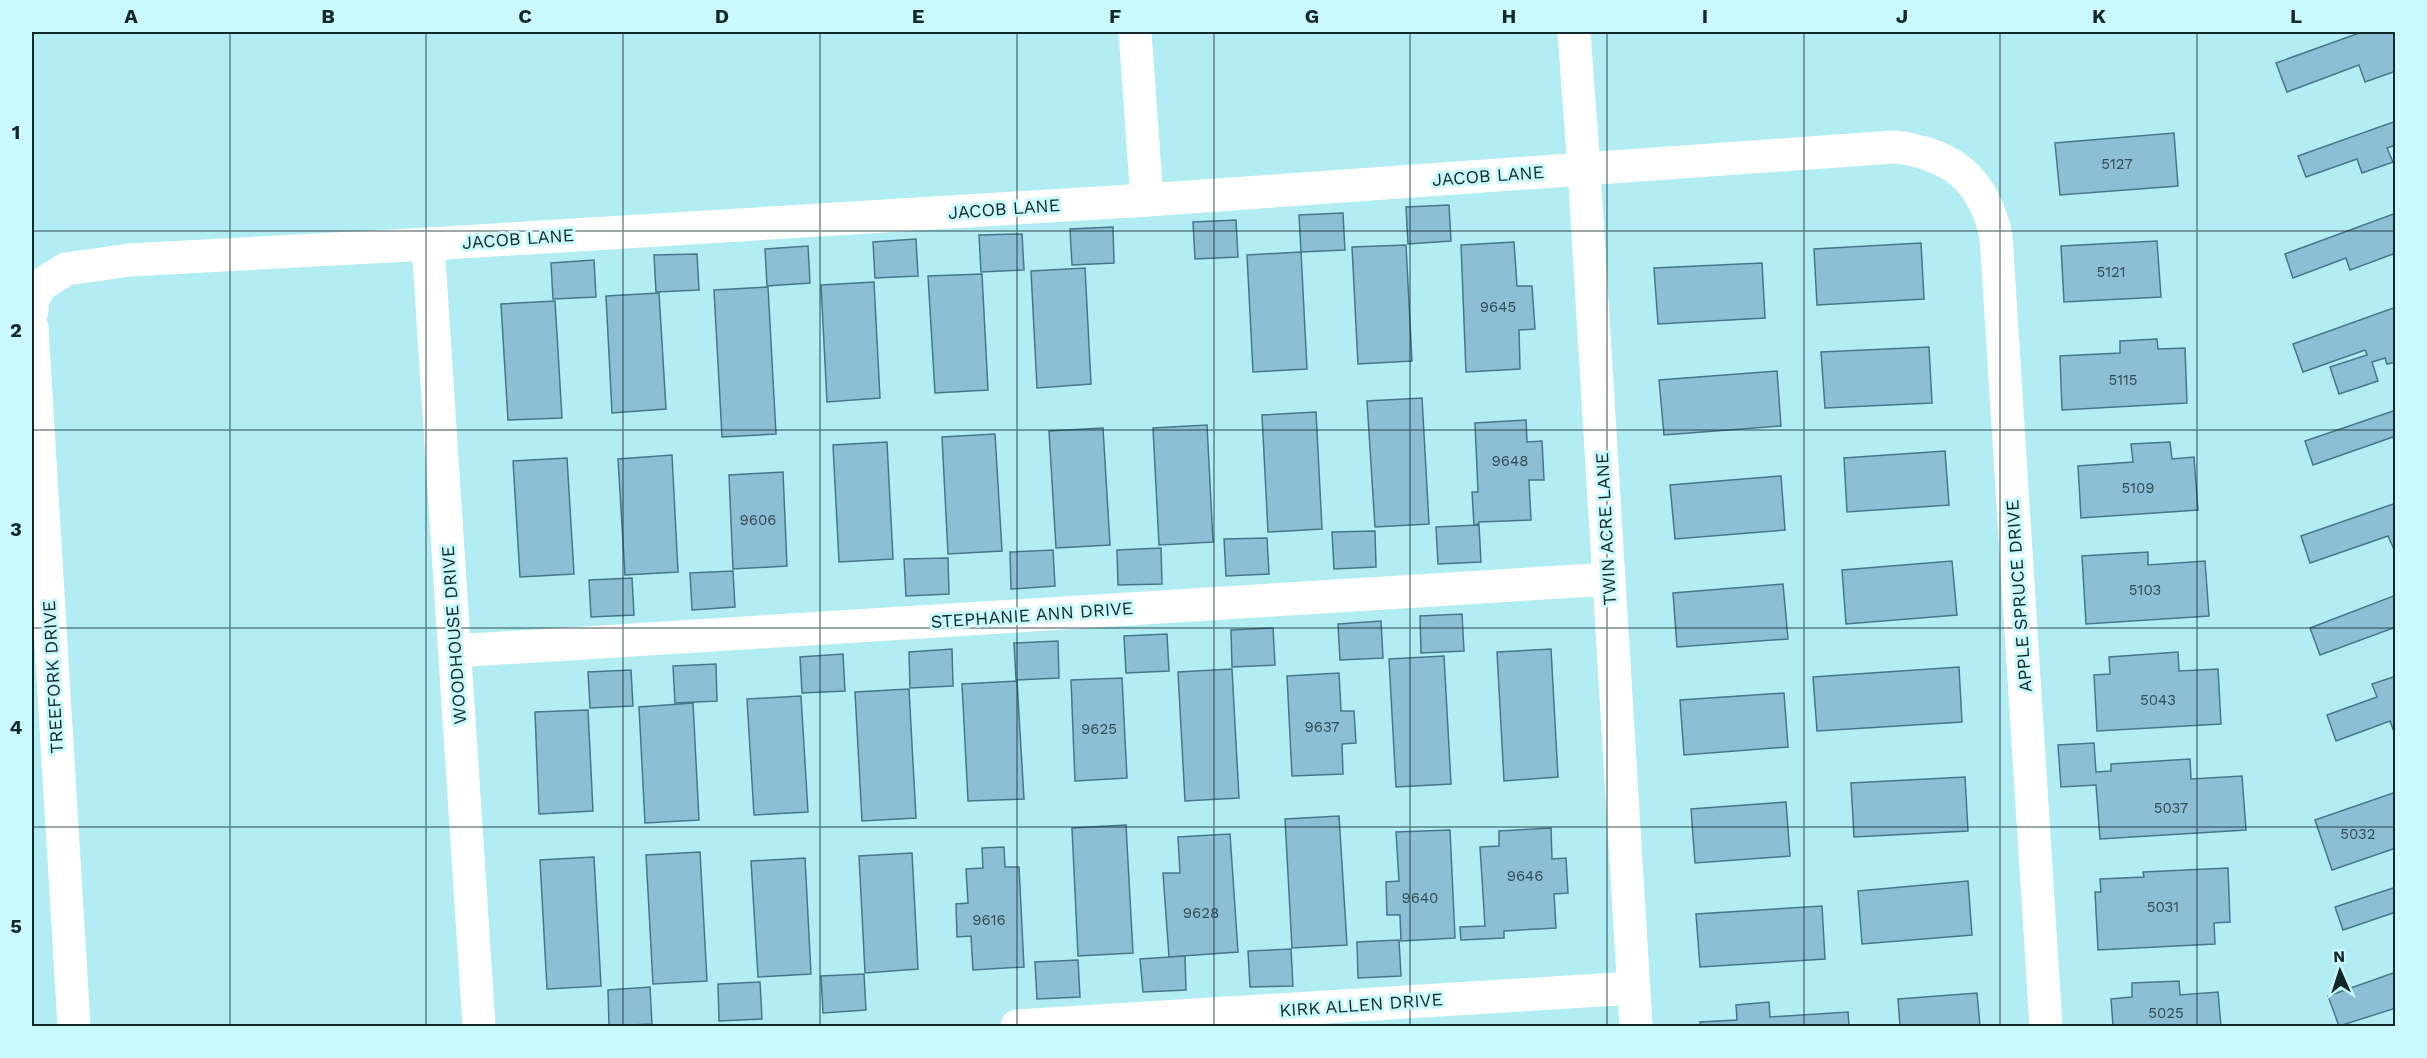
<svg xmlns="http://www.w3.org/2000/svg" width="2427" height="1058" font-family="'Work Sans',sans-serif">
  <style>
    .building { fill: #8dbfd4; stroke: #47778a; stroke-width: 1.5 }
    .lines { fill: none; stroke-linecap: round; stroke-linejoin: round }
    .street { stroke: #fff; stroke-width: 33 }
    .grid { fill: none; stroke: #12292c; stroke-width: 1.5; stroke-opacity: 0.55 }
    .labels { text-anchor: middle; stroke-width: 6; stroke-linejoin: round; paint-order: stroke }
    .number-label { font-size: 15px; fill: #314e56 }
    .street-label { font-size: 18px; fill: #12292c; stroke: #c9f8fd }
    .neatline { fill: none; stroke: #12292c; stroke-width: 2 }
    .grid-label { font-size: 20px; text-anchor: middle; font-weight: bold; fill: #12292c }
  </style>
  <rect width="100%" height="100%" fill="#b2edf4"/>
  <!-- building -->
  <g class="building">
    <path d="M 2362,32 L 2396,32 L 2396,71 L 2365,82 L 2359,65 L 2287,92 L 2276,63 Z"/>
    <path d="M 2396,121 L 2396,145 L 2387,148 L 2393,162 L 2362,173 L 2357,159 L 2306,177 L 2298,156 Z"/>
    <path d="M 2174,133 L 2178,186 L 2060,195 L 2055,143 Z"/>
    <path d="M 1449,205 L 1451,241 L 1408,244 L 1406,207 Z"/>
    <path d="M 1343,213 L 1345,250 L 1301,252 L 1299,215 Z"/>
    <path d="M 2396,213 L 2396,262 L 2393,254 L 2350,270 L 2346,258 L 2293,278 L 2285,254 Z"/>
    <path d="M 1236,220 L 1238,257 L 1195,259 L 1193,222 Z"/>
    <path d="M 1113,227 L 1114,263 L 1072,265 L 1070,229 Z"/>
    <path d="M 1022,234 L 1024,270 L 981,272 L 979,235 Z"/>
    <path d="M 916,239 L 918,276 L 875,278 L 873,242 Z"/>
    <path d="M 2157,241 L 2161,297 L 2064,302 L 2061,246 Z"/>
    <path d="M 1514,242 L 1517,286 L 1532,286 L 1535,329 L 1519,330 L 1520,369 L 1466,372 L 1461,245 Z"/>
    <path d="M 1921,243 L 1924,299 L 1817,305 L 1814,249 Z"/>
    <path d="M 1406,245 L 1412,361 L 1358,364 L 1352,247 Z"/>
    <path d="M 808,246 L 810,283 L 767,286 L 765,249 Z"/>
    <path d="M 1301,252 L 1307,369 L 1253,372 L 1247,255 Z"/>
    <path d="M 697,254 L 699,290 L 656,292 L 654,255 Z"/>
    <path d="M 594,260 L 596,297 L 553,299 L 551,263 Z"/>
    <path d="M 1762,263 L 1765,318 L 1658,324 L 1654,268 Z"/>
    <path d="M 1085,268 L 1091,384 L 1037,388 L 1031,271 Z"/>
    <path d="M 982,274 L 988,390 L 935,393 L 928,276 Z"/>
    <path d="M 874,282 L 880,398 L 827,402 L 821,285 Z"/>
    <path d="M 768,287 L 776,434 L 722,437 L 714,290 Z"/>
    <path d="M 659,293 L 666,409 L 612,413 L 606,296 Z"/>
    <path d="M 555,301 L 562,418 L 508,420 L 501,304 Z"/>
    <path d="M 2396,307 L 2396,362 L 2387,364 L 2385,358 L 2372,362 L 2378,381 L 2339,394 L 2330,367 L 2367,355 L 2365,350 L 2303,372 L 2293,344 Z"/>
    <path d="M 2157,339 L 2158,349 L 2185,348 L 2187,403 L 2062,410 L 2060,356 L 2120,353 L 2120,341 Z"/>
    <path d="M 1929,347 L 1932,403 L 1825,408 L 1821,352 Z"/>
    <path d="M 1777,371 L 1781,426 L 1664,435 L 1659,380 Z"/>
    <path d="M 1422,398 L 1429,524 L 1375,527 L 1367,401 Z"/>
    <path d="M 2396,410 L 2396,445 L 2393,437 L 2313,465 L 2305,441 Z"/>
    <path d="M 1316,412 L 1322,529 L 1268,532 L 1262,415 Z"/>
    <path d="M 1526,420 L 1527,442 L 1542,441 L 1544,480 L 1529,480 L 1531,520 L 1479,522 L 1479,524 L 1474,525 L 1472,492 L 1478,492 L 1475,423 Z"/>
    <path d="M 1207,425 L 1213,542 L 1159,545 L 1153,428 Z"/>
    <path d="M 1103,428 L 1110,545 L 1056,548 L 1049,431 Z"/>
    <path d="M 995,434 L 1002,551 L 948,554 L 942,437 Z"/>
    <path d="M 887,442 L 893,559 L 839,562 L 833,445 Z"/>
    <path d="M 2170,442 L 2172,459 L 2194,457 L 2198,510 L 2081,518 L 2078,466 L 2133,462 L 2131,444 Z"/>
    <path d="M 1945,451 L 1949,505 L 1847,512 L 1844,458 Z"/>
    <path d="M 672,455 L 678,572 L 625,575 L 618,459 Z"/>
    <path d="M 567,458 L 574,574 L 520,577 L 513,461 Z"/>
    <path d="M 783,472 L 787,566 L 733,569 L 729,475 Z"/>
    <path d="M 1781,476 L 1785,530 L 1675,539 L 1670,485 Z"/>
    <path d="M 2396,503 L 2396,554 L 2388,536 L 2310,563 L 2301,536 Z"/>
    <path d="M 1479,525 L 1481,562 L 1438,564 L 1436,527 Z"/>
    <path d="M 1375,531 L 1376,567 L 1334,569 L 1332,532 Z"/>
    <path d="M 1267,538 L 1269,574 L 1226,576 L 1224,539 Z"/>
    <path d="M 1161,548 L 1162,584 L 1118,585 L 1117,550 Z"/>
    <path d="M 1053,550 L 1055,586 L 1011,589 L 1010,552 Z"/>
    <path d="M 2148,552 L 2148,565 L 2205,561 L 2209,616 L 2086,624 L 2082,556 Z"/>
    <path d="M 948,558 L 949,594 L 906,596 L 904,559 Z"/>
    <path d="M 1952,561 L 1957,615 L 1846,624 L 1842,570 Z"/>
    <path d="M 733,571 L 735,607 L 692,610 L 690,573 Z"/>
    <path d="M 632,578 L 634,615 L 591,617 L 589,580 Z"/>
    <path d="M 1783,584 L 1788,639 L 1677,647 L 1673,593 Z"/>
    <path d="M 2396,595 L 2396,627 L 2320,655 L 2310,628 Z"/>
    <path d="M 1462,614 L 1464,651 L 1421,653 L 1420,616 Z"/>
    <path d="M 1381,621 L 1383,658 L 1340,660 L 1338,624 Z"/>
    <path d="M 1273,628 L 1275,665 L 1232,667 L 1231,630 Z"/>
    <path d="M 1167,634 L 1169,671 L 1126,673 L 1124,636 Z"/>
    <path d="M 1058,641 L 1059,678 L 1016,680 L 1014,643 Z"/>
    <path d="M 952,649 L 953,686 L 910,688 L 909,652 Z"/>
    <path d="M 1551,649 L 1558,777 L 1504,781 L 1497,652 Z"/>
    <path d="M 2178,652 L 2179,671 L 2218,669 L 2221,724 L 2097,731 L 2094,675 L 2110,674 L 2109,657 Z"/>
    <path d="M 843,654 L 845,691 L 802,693 L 800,657 Z"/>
    <path d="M 1444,656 L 1451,784 L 1396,787 L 1389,659 Z"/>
    <path d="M 716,664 L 717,701 L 675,703 L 673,666 Z"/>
    <path d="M 1959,667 L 1962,722 L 1817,731 L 1813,677 Z"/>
    <path d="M 1232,669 L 1239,798 L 1185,801 L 1178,672 Z"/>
    <path d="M 631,670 L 633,706 L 590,708 L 588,672 Z"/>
    <path d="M 1339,673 L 1341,711 L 1354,711 L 1356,743 L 1342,744 L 1343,774 L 1292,776 L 1287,676 Z"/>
    <path d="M 2396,676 L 2396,737 L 2390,721 L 2336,741 L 2327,715 L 2377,697 L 2372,684 Z"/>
    <path d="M 1122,678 L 1127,778 L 1075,781 L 1071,680 Z"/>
    <path d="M 1017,681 L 1024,799 L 968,801 L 962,684 Z"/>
    <path d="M 909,689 L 916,818 L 862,821 L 855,692 Z"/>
    <path d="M 1784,693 L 1788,747 L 1684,755 L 1680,700 Z"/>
    <path d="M 801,696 L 808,812 L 754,815 L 747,699 Z"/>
    <path d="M 693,703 L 699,820 L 645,823 L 639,707 Z"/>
    <path d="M 588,710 L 593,811 L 539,814 L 535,712 Z"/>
    <path d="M 2094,743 L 2096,772 L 2111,771 L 2111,764 L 2190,759 L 2191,779 L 2242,776 L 2246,830 L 2100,839 L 2096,785 L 2061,787 L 2058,745 Z"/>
    <path d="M 1965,777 L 1968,831 L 1854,837 L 1851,783 Z"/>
    <path d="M 2396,792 L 2396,848 L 2332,870 L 2315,820 Z"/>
    <path d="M 1786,802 L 1790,856 L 1695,863 L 1691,809 Z"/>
    <path d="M 1339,816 L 1347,945 L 1292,948 L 1285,819 Z"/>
    <path d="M 1126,825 L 1133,953 L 1078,956 L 1072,828 Z"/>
    <path d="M 1551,828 L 1552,859 L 1566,858 L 1568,893 L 1554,894 L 1556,928 L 1504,931 L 1504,938 L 1461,940 L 1460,927 L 1485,926 L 1480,847 L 1499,846 L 1499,831 Z"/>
    <path d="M 1450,830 L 1455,938 L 1401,941 L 1400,915 L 1387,915 L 1386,882 L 1399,881 L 1396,832 Z"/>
    <path d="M 1230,834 L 1238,952 L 1169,957 L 1163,873 L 1180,873 L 1178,837 Z"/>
    <path d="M 1004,847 L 1005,867 L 1019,867 L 1024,967 L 973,970 L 971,936 L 957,937 L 956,904 L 968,903 L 966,869 L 983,868 L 982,848 Z"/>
    <path d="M 700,852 L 707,981 L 653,984 L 646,855 Z"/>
    <path d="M 912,853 L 918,969 L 865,973 L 859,856 Z"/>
    <path d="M 594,857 L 601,986 L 547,989 L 540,860 Z"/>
    <path d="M 805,858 L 811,974 L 758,977 L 751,861 Z"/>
    <path d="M 2228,868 L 2230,922 L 2214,923 L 2215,944 L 2098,950 L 2095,892 L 2101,892 L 2100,879 L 2144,877 L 2143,872 Z"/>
    <path d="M 1968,881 L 1972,935 L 1862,944 L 1858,891 Z"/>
    <path d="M 2396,887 L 2396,912 L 2343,930 L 2335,907 Z"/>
    <path d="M 1822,906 L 1825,959 L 1700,967 L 1696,914 Z"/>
    <path d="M 1399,940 L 1401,976 L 1358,978 L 1357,942 Z"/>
    <path d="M 1291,949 L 1293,986 L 1250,987 L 1248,951 Z"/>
    <path d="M 1185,956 L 1186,990 L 1143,992 L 1140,959 Z"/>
    <path d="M 1078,960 L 1080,997 L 1037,999 L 1035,962 Z"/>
    <path d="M 2396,972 L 2396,1008 L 2339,1026 L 2328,996 Z"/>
    <path d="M 864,974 L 866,1010 L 823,1013 L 821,976 Z"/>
    <path d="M 2179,981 L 2180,995 L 2218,992 L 2221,1026 L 2113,1026 L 2111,999 L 2132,997 L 2132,983 Z"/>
    <path d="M 760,982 L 762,1019 L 719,1021 L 718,984 Z"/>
    <path d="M 650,987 L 652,1024 L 609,1026 L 608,990 Z"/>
    <path d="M 1977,993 L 1980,1026 L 1900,1026 L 1898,999 Z"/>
    <path d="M 1769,1002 L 1770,1017 L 1848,1012 L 1849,1026 L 1701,1026 L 1700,1022 L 1737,1020 L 1736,1005 Z"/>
  </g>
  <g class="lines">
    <!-- street -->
    <g class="street">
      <path d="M 1135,32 L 1147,200"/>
      <path d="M 1574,32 L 1584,169 L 1636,1026"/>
      <path d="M 428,244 L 479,1026"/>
      <path d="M 32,311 L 32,301 L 41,285 L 66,269 L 130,260 L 428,244 L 1147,200 L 1893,147 C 1904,147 1912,150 1921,152 C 1965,164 1986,192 1996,236 L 2046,1026"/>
      <path d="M 32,328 L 74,1026"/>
      <path d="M 455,651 L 1609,579"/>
      <path d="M 1017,1026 L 1634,988"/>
    </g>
  </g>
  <!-- grid -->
  <path class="grid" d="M 230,32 L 230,1026M 426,32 L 426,1026M 623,32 L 623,1026M 820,32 L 820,1026M 1017,32 L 1017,1026M 1214,32 L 1214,1026M 1410,32 L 1410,1026M 1607,32 L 1607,1026M 1804,32 L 1804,1026M 2000,32 L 2000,1026M 2197,32 L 2197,1026M 32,231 L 2396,231M 32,430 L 2396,430M 32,628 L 2396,628M 32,827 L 2396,827"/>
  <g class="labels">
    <!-- number labels -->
    <g class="number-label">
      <text x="2117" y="169">5127</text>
      <text x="2111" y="277">5121</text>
      <text x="1498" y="312">9645</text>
      <text x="2123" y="385">5115</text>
      <text x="1510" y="466">9648</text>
      <text x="2138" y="493">5109</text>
      <text x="758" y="525">9606</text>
      <text x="2145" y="595">5103</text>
      <text x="2158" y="705">5043</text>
      <text x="1322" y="732">9637</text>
      <text x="1099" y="734">9625</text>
      <text x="2171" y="813">5037</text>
      <text x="2358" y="839">5032</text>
      <text x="1525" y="881">9646</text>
      <text x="1420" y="903">9640</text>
      <text x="2163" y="912">5031</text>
      <text x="1201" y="918">9628</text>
      <text x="989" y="925">9616</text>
      <text x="2166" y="1018">5025</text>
    </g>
    <!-- street labels -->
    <g class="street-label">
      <text transform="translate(1488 176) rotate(-4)" y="6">JACOB LANE</text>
      <text transform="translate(1004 209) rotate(-4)" y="6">JACOB LANE</text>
      <text transform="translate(518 239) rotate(-4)" y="6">JACOB LANE</text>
      <text transform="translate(1606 529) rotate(-93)" y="6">TWIN ACRE LANE</text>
      <text transform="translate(2019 596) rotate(-94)" y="6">APPLE SPRUCE DRIVE</text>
      <text transform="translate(1032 615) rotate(-4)" y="6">STEPHANIE ANN DRIVE</text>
      <text transform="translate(454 635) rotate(-94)" y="6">WOODHOUSE DRIVE</text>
      <text transform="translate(53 677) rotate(-93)" y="6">TREEFORK DRIVE</text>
      <text transform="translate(1361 1005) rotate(-4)" y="6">KIRK ALLEN DRIVE</text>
    </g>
  </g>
  <!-- border -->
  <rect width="2427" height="1058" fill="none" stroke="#c9f8fd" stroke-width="66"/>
  <!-- north arrow -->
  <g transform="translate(2340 971) rotate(357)" stroke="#c9f8fd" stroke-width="4.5" paint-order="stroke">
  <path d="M0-4.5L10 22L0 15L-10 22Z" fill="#12292c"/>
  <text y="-9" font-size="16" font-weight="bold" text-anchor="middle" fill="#12292c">N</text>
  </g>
  <rect x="33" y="33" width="2361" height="992" class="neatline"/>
  <g class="grid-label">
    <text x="131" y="23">A</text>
    <text x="328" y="23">B</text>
    <text x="525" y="23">C</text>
    <text x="722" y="23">D</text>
    <text x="918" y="23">E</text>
    <text x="1115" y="23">F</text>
    <text x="1312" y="23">G</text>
    <text x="1509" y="23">H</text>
    <text x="1705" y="23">I</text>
    <text x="1902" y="23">J</text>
    <text x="2099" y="23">K</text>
    <text x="2296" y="23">L</text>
    <text x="16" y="139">1</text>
    <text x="16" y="337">2</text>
    <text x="16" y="536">3</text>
    <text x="16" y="734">4</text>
    <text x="16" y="933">5</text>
  </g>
</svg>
